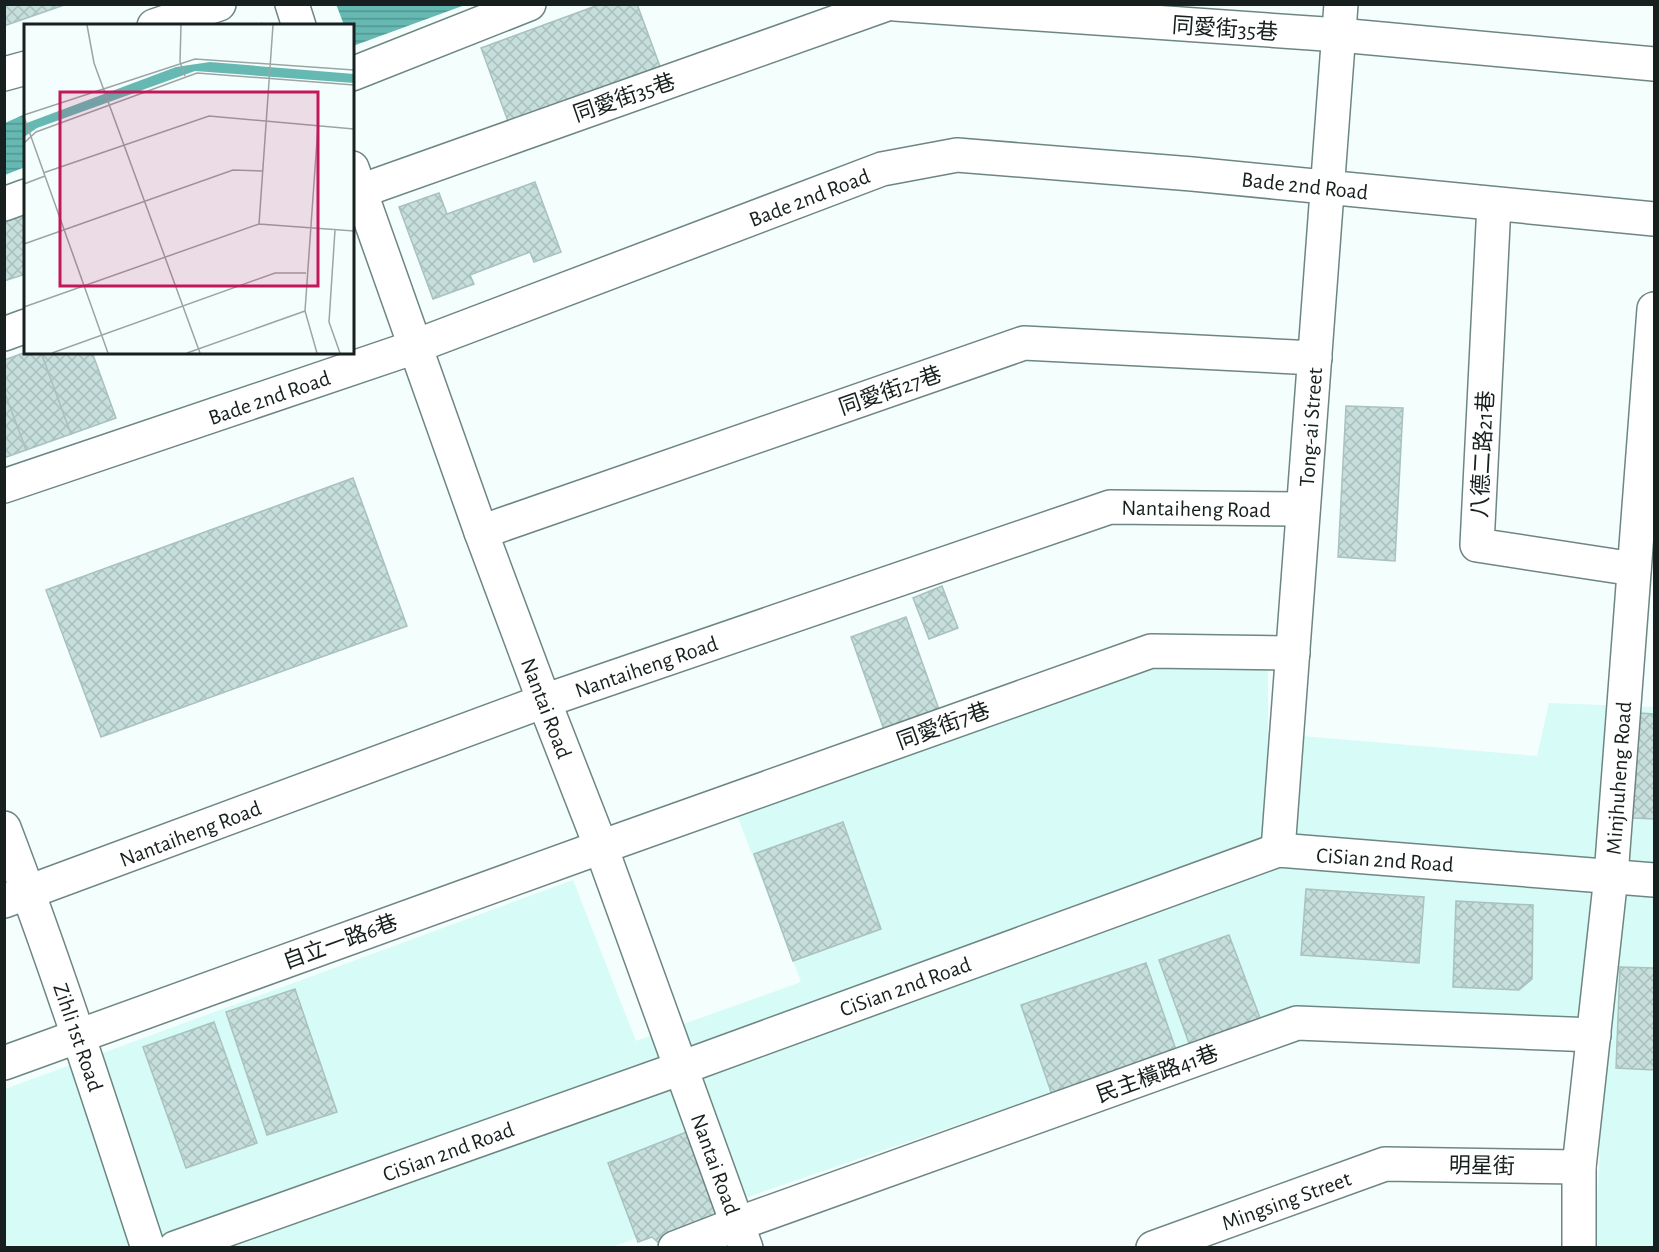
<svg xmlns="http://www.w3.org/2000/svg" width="1659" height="1252" font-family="'Alegreya Sans','Noto Sans TC',sans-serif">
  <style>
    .built { fill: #d7fbf7 }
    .water { fill: url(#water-rules) }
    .pier { fill: #f4fefd }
    .building { fill: url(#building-cross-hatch); stroke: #a9c2bf; stroke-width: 1.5 }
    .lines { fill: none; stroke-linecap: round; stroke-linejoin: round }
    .minor-casing { stroke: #6e8683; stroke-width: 36 }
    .minor { stroke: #fff; stroke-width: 33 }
    .labels { text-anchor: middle; stroke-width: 5; stroke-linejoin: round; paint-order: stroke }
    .street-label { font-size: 22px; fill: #17201f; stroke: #fff }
    .inset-road { fill: none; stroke: #9ca5a4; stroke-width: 1.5 }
    .view { fill: #c2185b; fill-opacity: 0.15; stroke: #c2185b; stroke-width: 3 }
    .inset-edge { fill: none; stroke: #17201f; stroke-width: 3 }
  </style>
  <defs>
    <pattern id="water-rules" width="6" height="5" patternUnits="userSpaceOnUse" patternTransform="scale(1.5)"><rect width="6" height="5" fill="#66b9b2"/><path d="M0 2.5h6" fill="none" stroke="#539690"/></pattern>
    <pattern id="building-cross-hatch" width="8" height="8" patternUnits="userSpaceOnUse" patternTransform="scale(1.5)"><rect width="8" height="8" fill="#c6dfdc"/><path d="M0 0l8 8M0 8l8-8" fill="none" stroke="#a9bfbc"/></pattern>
  </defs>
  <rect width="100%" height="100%" fill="#f4fefd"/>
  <!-- built -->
  <path class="built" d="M 1268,661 L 1268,733 L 1537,756 L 1549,703 L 1654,707 L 1654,1247 L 1595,1247 L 1606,1021 L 1286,1012 L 704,1212 L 613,1247 L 5,1248 L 5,1089 L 573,880 L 636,1041 L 801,982 L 735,810 L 1158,662 Z"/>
  <!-- water -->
  <g class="water">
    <path d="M 307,5 L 465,5 L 353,46 L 352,26 L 253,26 Z"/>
    <path d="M 25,114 L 25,167 L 5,175 L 5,123 Z"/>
  </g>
  <!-- pier -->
  <path class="pier" d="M 299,4 L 336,4 L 344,25 L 263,26 L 261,19 Z"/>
  <!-- building -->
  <g class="building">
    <path d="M 4,4 L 67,4 L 4,26 Z"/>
    <path d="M 601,4 L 637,4 L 661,69 L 509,124 L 481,48 Z"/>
    <path d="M 535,182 L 561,252 L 534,262 L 530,252 L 470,275 L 474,284 L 433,299 L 399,207 L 439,193 L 447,214 Z"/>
    <path d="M 26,205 L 26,274 L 4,281 L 4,212 Z"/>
    <path d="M 26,352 L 41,352 L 71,434 L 26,450 L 4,391 L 4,360 Z"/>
    <path d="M 41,352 L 92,352 L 116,418 L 71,434 Z"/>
    <path d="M 4,391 L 26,450 L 4,458 Z"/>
    <path d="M 1346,406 L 1403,408 L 1395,561 L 1338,557 Z"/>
    <path d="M 353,478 L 407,626 L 101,737 L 46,590 Z"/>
    <path d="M 942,586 L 958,628 L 929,639 L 913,598 Z"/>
    <path d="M 906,617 L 942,718 L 887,738 L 851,637 Z"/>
    <path d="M 1638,713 L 1654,714 L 1654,819 L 1633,818 Z"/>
    <path d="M 843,822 L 881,929 L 793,961 L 754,854 Z"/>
    <path d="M 1306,889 L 1424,897 L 1419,963 L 1301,955 Z"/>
    <path d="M 1456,901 L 1533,905 L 1532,979 L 1519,990 L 1453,987 Z"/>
    <path d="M 1229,935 L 1269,1042 L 1198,1068 L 1159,960 Z"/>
    <path d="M 1146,963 L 1184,1073 L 1059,1115 L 1021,1005 Z"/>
    <path d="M 1620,967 L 1654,968 L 1654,1070 L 1616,1068 Z"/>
    <path d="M 295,989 L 337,1112 L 267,1135 L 226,1012 Z"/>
    <path d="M 214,1022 L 257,1143 L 186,1168 L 143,1047 Z"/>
    <path d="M 689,1131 L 727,1230 L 664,1248 L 652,1237 L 638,1242 L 608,1163 Z"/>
  </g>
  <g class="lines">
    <!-- minor casing -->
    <g class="minor-casing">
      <g id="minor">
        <path d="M 292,4 L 299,26"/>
        <path d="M 895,4 L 1339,35 L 1654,64"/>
        <path d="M 154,26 L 219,4"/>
        <path d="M 4,74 L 26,68"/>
        <path d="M 352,74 L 529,4"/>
        <path d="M 352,168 L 481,532 L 544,701 L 601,847 L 746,1248"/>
        <path d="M 352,194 L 887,4"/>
        <path d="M 4,204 L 26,196"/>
        <path d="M 1494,204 L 1477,545 L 1634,569"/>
        <path d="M 4,334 L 26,326"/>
        <path d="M 4,486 L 400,352 L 882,169 L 957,155 L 1192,174 L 1654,219"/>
        <path d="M 481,532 L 1024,343 L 1315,358"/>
        <path d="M 4,828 C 57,967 102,1107 148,1248"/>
        <path d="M 1278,850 L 1341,4"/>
        <path d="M 4,901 L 544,701 L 1110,507 L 1303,509"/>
        <path d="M 4,1063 L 601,847 L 1151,651 L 1293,653"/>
        <path d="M 175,1248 L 681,1068 L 1278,850 L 1654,880"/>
        <path d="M 675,1248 L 737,1224 L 1297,1023 L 1594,1035"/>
        <path d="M 1153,1248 L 1385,1164 L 1579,1167"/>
        <path d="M 1579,1248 L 1579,1167 L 1611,876 L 1654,309"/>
      </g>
    </g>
    <!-- minor -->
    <use href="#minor" class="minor"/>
  </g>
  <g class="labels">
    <!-- street labels -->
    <g class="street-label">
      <text transform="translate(1225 28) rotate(4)" y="8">同愛街35巷</text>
      <text transform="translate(624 97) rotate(-19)" y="8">同愛街35巷</text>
      <text transform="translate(1305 185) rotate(6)" y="8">Bade 2nd Road</text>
      <text transform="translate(809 197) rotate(-21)" y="8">Bade 2nd Road</text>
      <text transform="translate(890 390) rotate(-19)" y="8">同愛街27巷</text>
      <text transform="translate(269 397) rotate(-19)" y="8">Bade 2nd Road</text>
      <text transform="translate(1310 427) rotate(-86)" y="8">Tong-ai Street</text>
      <text transform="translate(1482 454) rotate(-87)" y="8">八德二路21巷</text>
      <text transform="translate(1196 508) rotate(1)" y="8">Nantaiheng Road</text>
      <text transform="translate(646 666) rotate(-19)" y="8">Nantaiheng Road</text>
      <text transform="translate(547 708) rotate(69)" y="8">Nantai Road</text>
      <text transform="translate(943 725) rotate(-20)" y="8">同愛街7巷</text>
      <text transform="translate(1618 778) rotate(-86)" y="8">Minjhuheng Road</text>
      <text transform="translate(190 833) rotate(-21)" y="8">Nantaiheng Road</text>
      <text transform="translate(1385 859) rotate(4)" y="8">CiSian 2nd Road</text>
      <text transform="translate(340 941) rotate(-20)" y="8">自立一路6巷</text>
      <text transform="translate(905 986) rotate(-20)" y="8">CiSian 2nd Road</text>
      <text transform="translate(79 1037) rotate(71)" y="8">Zihli 1st Road</text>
      <text transform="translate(1157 1073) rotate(-20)" y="8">民主橫路41巷</text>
      <text transform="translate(448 1151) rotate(-20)" y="8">CiSian 2nd Road</text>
      <text transform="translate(716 1164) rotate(70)" y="8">Nantai Road</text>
      <text transform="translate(1482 1165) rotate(1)" y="8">明星街</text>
      <text transform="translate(1286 1200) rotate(-20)" y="8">Mingsing Street</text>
    </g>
  </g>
  <!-- overview -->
  <g transform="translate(24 24)">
    <rect width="330" height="330" fill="#f4fefd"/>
    <path d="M 186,38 L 330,50 L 330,59 L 171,47 L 13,104 L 0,113 L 0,100 L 152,43 Z" fill="#66b9b2"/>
    <path class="inset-road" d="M 63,1 L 70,39 L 176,329M 157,1 L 156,38 L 161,52M 0,91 L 171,35 L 330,46M 0,93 L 84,329M 0,119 L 12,108 L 173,49 L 330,61M 19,149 L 185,92 L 330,105M 0,160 L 21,152M 235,200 L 249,1M 311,206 L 305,298 L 316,329M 0,220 L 209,146 L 239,147M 0,283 L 235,200 L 330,207M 28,329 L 251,249 L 282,249M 163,329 L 281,287M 293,329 L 281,287 L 294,102"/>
    <path class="view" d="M 36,68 L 294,68 L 294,262 L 36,262 Z"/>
    <rect width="330" height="330" class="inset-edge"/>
  </g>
  <!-- border -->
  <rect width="1659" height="1252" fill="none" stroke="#17201f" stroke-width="12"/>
</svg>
